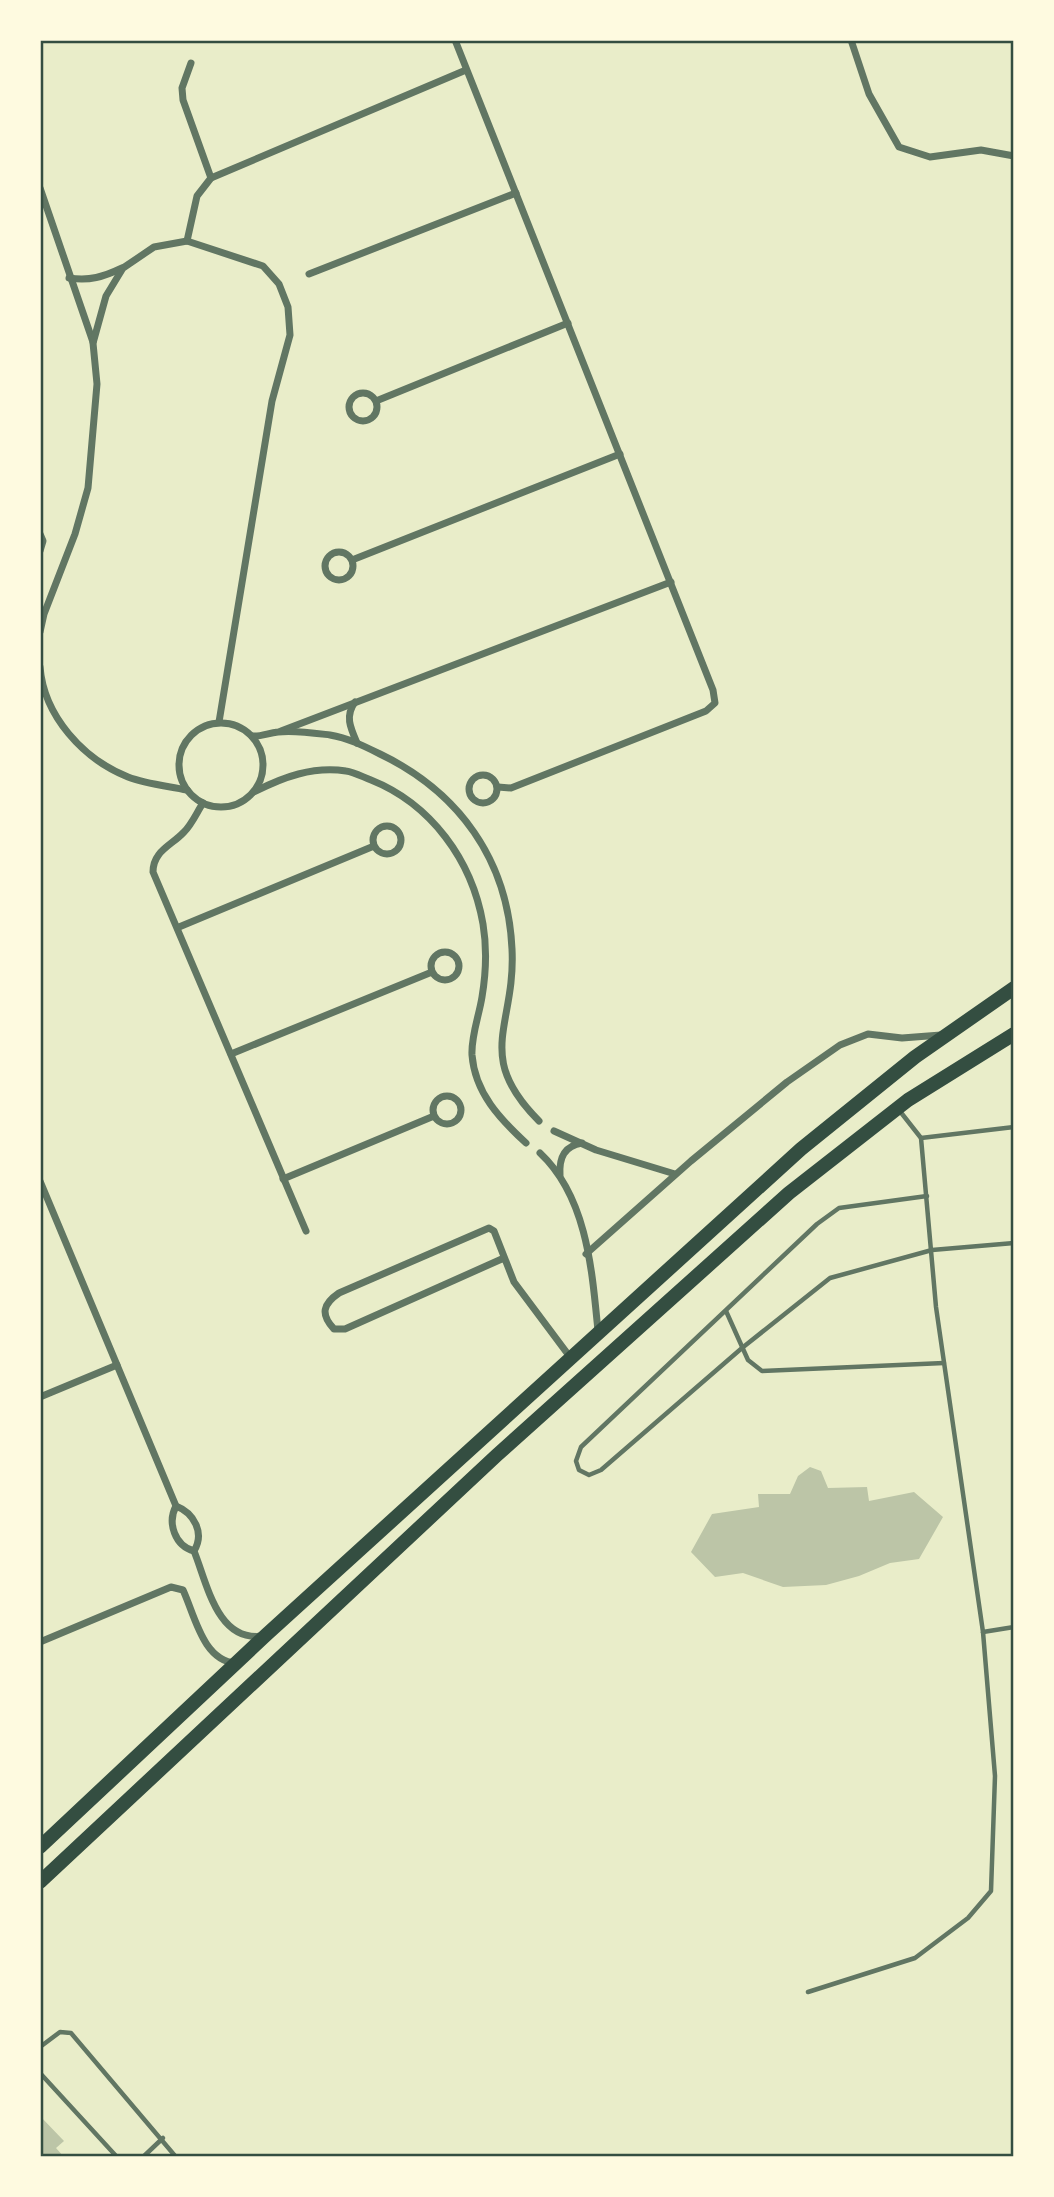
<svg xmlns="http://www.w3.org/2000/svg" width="1054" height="2197" font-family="Montserrat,sans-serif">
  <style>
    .building { fill: #bcc5a7 }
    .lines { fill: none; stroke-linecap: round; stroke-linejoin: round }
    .service { stroke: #617663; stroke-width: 4.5 }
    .minor { stroke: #617663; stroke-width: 7 }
    .secondary { stroke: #344e41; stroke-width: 14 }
    .neatline { fill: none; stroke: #344e41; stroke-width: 2.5 }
  </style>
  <rect width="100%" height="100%" fill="#e9edc9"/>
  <!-- building -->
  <g class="building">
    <path d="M 810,1467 L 821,1471 L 828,1488 L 867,1487 L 869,1501 L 914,1492 L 943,1517 L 919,1559 L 890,1563 L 859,1576 L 826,1585 L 783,1587 L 743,1573 L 715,1577 L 691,1552 L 712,1514 L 759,1507 L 758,1494 L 790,1494 L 798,1476 Z"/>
    <path d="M 40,2116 L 64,2141 L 56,2148 L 64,2157 L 40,2157 Z"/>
  </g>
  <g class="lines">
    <!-- service -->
    <g class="service">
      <path d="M 921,1138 L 1014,1127"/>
      <path d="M 927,1196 L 839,1208 L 817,1224 L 581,1447 L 576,1461 L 579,1470 L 589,1475 L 601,1470 L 742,1348 L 830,1278 L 932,1250 L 1014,1243"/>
      <path d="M 726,1311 L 748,1360 L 762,1371 L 944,1363"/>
      <path d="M 983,1632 L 1014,1627"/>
      <path d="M 808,1992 L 915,1958 L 968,1918 L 991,1891 L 995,1776 L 983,1632 L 936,1307 L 921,1138 L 899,1110"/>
      <path d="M 40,2047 L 60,2032 L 71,2033 L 176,2157"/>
      <path d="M 40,2073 L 117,2157"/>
      <path d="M 143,2157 L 163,2138"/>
    </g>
    <!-- minor -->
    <g class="minor">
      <path d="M 455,40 L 713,690 L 715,703 L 706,711 L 511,788 L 498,787"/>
      <path d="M 851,40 L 869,94 L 899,147 L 930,157 L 981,150 L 1014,156"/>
      <path d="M 191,63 L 182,88 L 183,100 L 211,178"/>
      <path d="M 40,188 L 93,342"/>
      <path d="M 187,241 L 197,196 L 211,178 L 466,70"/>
      <path d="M 309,274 L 516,193"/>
      <path d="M 69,278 C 90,281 103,277 122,268"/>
      <circle cx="363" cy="407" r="14"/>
      <path d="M 376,401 L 568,323"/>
      <path d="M 40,534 L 43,541 L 40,551"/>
      <circle cx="339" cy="566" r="14"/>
      <path d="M 352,560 L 620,454"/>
      <path d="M 40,632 L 44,614 L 75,534 L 88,488 L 97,384 L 93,343 L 106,296 L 123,268 L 154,247 L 187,241 L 263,266 L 279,284 L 288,307 L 290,335 L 272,401 L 219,722"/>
      <path d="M 40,667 C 44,716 83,759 128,777 C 146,784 168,786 187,790"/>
      <path d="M 355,702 C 345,716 350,727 357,743"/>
      <circle cx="221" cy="765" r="42"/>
      <path d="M 281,731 L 671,582"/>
      <path d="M 252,736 C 261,737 268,733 278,732 C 294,730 314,733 330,735 C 348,738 364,746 380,754 C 459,792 508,860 512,949 C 516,1026 473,1055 539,1121"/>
      <circle cx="483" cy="789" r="14"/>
      <path d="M 254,792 C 283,777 313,766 346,771 C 354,772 363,777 371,780 C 431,804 472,860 483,924 C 487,948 486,973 482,997 C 479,1016 471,1036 472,1055 C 475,1093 500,1119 526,1143"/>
      <path d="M 203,803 C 197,812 192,824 184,832 C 171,846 153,851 153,872 L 306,1231"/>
      <circle cx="387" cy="840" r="14"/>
      <path d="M 179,927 L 374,846"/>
      <circle cx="445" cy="966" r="14"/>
      <path d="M 231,1054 L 432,972"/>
      <circle cx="447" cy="1110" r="14"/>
      <path d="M 554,1131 L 596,1150 L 675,1174"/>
      <path d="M 540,1153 C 587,1197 592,1270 598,1331"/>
      <path d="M 560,1175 C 559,1158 564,1146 582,1143"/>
      <path d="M 283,1179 L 434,1116"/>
      <path d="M 40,1181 L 176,1506 C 194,1513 205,1533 194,1551 C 207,1583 217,1642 262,1636"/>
      <path d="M 586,1254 L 691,1161 L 787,1082 L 840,1045 L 868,1034 L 902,1038 L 941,1035"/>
      <path d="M 504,1258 L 345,1329 L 334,1329 C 320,1314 323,1304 339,1293 L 489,1228 L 494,1231 L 514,1282 L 570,1357"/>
      <path d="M 40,1397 L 117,1365"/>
      <path d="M 176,1506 C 167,1523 175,1546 194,1551"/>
      <path d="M 40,1642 L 171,1587 L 183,1590 C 195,1616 203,1661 236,1663"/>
    </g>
    <!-- secondary -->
    <g class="secondary">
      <path d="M 40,1847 L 266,1635 L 801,1149 L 915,1057 L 1014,988"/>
      <path d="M 40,1882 L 497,1455 L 789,1193 L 908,1100 L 1014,1034"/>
    </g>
  </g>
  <!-- border -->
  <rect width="1054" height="2197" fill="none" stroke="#fefae0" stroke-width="84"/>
  <rect x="42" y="42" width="970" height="2113" class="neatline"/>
</svg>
